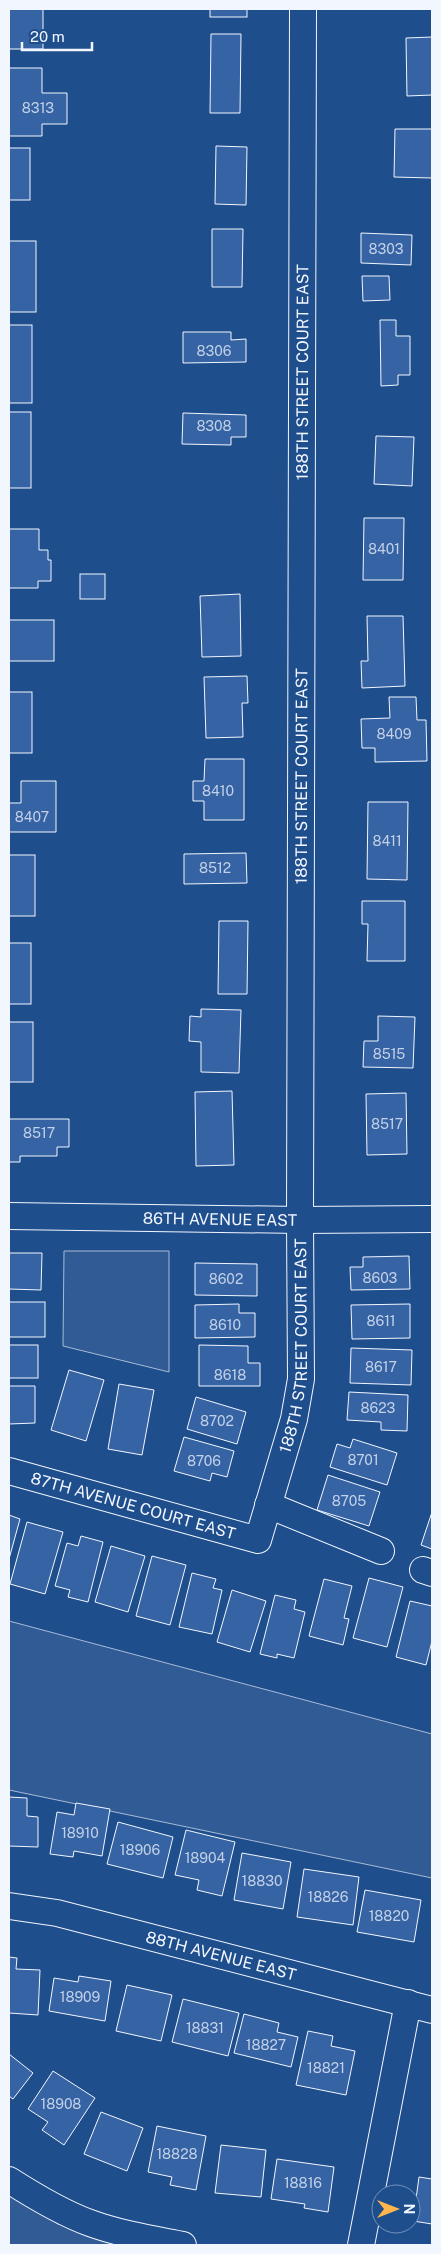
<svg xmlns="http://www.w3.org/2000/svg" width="441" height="2254" font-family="'Public Sans',sans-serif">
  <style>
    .built { fill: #305b95; stroke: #a8bbd7 }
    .building { fill: #3563a3; stroke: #f2f6ff }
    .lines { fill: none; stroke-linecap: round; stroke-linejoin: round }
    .minor-casing { stroke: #f2f6ff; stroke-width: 28 }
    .minor { stroke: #1f4e8c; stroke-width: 26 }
    .labels { text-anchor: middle; stroke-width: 4; stroke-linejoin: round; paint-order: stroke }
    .number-label { font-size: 14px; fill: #c3d1e8 }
    .street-label { font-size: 16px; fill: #f2f6ff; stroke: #1f4e8c }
  </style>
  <rect width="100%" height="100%" fill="#1f4e8c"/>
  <!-- built -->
  <g class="built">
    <path d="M 64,1251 L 169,1251 L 169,1372 L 63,1346 Z"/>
    <path d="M 9,1621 L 432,1734 L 432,1878 L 9,1790 Z"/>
    <path d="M 9,2193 L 58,2224 L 122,2245 L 9,2245 Z"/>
  </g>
  <!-- building -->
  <g class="building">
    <rect x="9" y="9" width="34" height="40"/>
    <rect x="210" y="9" width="37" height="8"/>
    <path d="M 211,34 L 241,34 L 240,113 L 210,113 Z"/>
    <path d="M 432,37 L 432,95 L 407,96 L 406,38 Z"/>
    <path d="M 9,68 L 42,68 L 42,93 L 67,93 L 67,124 L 42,124 L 42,136 L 9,136 Z"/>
    <path d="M 395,129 L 432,129 L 432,178 L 394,177 Z"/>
    <path d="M 216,146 L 247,147 L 246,205 L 215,204 Z"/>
    <rect x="9" y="148" width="21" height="52"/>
    <path d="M 212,229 L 243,229 L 242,287 L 212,287 Z"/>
    <path d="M 361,233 L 412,235 L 411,265 L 361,263 Z"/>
    <rect x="9" y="241" width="27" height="71"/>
    <path d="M 362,276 L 389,276 L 390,300 L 363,301 Z"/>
    <path d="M 380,320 L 396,320 L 396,336 L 410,336 L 410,375 L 398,375 L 398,385 L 381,386 Z"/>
    <rect x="9" y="325" width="23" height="78"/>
    <path d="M 183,332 L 231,332 L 231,340 L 246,339 L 246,362 L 183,363 Z"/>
    <rect x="9" y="412" width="22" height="76"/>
    <path d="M 183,413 L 246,415 L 246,437 L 231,437 L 231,445 L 182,444 Z"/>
    <path d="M 376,436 L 414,437 L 412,486 L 374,484 Z"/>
    <path d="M 364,518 L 404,518 L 403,580 L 363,580 Z"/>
    <path d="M 9,529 L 39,529 L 39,550 L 48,550 L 48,560 L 51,560 L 51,581 L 38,581 L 38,588 L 9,588 Z"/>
    <rect x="80" y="574" width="25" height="25"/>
    <path d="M 240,594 L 241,656 L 202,657 L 200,596 Z"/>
    <path d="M 367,616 L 403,616 L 405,686 L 362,688 L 361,661 L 368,661 Z"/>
    <rect x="9" y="620" width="45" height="41"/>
    <path d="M 247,676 L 248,703 L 242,703 L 243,737 L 206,738 L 204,677 Z"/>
    <rect x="9" y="692" width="23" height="61"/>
    <path d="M 389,697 L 416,697 L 417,720 L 426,720 L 427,761 L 375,762 L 375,748 L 362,748 L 361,719 L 390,718 Z"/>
    <path d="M 205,759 L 244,759 L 244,820 L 204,820 L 204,801 L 193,801 L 193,781 L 204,781 Z"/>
    <path d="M 21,781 L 56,781 L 56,832 L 9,832 L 9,803 L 21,803 Z"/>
    <path d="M 368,802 L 408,802 L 407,880 L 367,879 Z"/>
    <path d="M 246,853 L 247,883 L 184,884 L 184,854 Z"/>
    <rect x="9" y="855" width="26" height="61"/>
    <path d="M 362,901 L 405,901 L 405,961 L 367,961 L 368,924 L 362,924 Z"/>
    <path d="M 219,921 L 248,921 L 247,994 L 218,994 Z"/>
    <rect x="9" y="943" width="22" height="61"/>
    <path d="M 201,1009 L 241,1010 L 239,1073 L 201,1072 L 201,1042 L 189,1041 L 190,1016 L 201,1017 Z"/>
    <path d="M 378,1016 L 415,1017 L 413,1068 L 363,1067 L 364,1041 L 378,1041 Z"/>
    <rect x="9" y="1022" width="24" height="60"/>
    <path d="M 232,1091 L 234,1165 L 196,1166 L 195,1092 Z"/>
    <path d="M 406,1093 L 407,1154 L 367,1155 L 366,1094 Z"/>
    <path d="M 9,1119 L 69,1119 L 69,1147 L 57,1147 L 57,1156 L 20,1156 L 20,1162 L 9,1162 Z"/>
    <path d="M 9,1253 L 42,1253 L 41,1290 L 9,1289 Z"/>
    <path d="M 409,1256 L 410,1289 L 351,1290 L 350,1267 L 363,1267 L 363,1257 Z"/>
    <path d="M 195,1263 L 257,1264 L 257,1296 L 195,1295 Z"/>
    <rect x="9" y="1302" width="36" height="35"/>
    <path d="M 239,1304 L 239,1313 L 255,1313 L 255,1337 L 195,1338 L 195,1305 Z"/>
    <path d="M 410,1304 L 410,1338 L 352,1339 L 351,1305 Z"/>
    <rect x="9" y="1345" width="29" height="33"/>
    <path d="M 199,1345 L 248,1346 L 248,1363 L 260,1363 L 260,1386 L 199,1386 Z"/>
    <path d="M 351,1348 L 412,1350 L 411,1385 L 350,1383 Z"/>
    <path d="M 69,1370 L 104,1380 L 86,1441 L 51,1430 Z"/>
    <path d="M 119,1384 L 154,1390 L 142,1455 L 108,1449 Z"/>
    <path d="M 9,1386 L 35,1386 L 35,1423 L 9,1424 Z"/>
    <path d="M 349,1392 L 408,1395 L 407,1431 L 381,1430 L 381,1422 L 347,1420 Z"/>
    <path d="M 196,1397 L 246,1412 L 237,1444 L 187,1429 Z"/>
    <path d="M 184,1437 L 234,1451 L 227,1477 L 212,1473 L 210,1481 L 174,1471 Z"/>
    <path d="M 353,1439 L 397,1453 L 387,1485 L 330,1467 L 337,1444 L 350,1448 Z"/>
    <path d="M 328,1475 L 380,1492 L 369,1526 L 317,1510 Z"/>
    <path d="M 432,1512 L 432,1549 L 421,1545 Z"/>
    <path d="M 9,1515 L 20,1519 L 9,1559 Z"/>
    <path d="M 27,1522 L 63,1532 L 45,1594 L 10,1584 Z"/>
    <path d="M 81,1536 L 103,1542 L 88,1602 L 68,1597 L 70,1590 L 55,1586 L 67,1543 L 78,1546 Z"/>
    <path d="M 111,1546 L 145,1556 L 128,1612 L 95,1602 Z"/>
    <path d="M 152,1556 L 186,1565 L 170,1625 L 136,1616 Z"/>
    <path d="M 192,1573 L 216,1579 L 213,1588 L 222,1590 L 212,1634 L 179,1627 Z"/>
    <path d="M 369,1578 L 403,1587 L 387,1647 L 353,1638 Z"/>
    <path d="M 324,1579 L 352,1586 L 344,1618 L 349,1619 L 343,1645 L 309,1636 Z"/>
    <path d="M 232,1590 L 266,1601 L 250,1652 L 217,1642 Z"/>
    <path d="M 275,1595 L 296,1600 L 294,1609 L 305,1612 L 294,1658 L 277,1654 L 277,1658 L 260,1654 Z"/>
    <path d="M 410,1601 L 432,1606 L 432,1641 L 426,1665 L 396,1657 Z"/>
    <path d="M 9,1797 L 27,1798 L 27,1816 L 38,1817 L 38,1847 L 9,1846 Z"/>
    <path d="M 76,1803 L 110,1809 L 102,1856 L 74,1851 L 73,1857 L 50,1854 L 57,1812 L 74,1815 Z"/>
    <path d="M 118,1822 L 173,1837 L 163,1878 L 107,1864 Z"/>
    <path d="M 186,1830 L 235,1842 L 222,1896 L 197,1890 L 199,1880 L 175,1875 Z"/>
    <path d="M 242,1853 L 291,1862 L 283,1909 L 234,1900 Z"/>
    <path d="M 304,1869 L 359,1877 L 353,1925 L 297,1917 Z"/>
    <path d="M 365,1890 L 421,1900 L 414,1942 L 357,1932 Z"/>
    <path d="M 9,1957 L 17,1958 L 16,1969 L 40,1970 L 38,2015 L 9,2013 Z"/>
    <path d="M 79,1976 L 111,1981 L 105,2021 L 49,2011 L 54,1978 L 78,1982 Z"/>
    <path d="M 127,1985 L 172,1995 L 161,2041 L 116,2031 Z"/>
    <path d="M 183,1999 L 239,2013 L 228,2056 L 172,2042 Z"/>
    <path d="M 244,2014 L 279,2023 L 277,2032 L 298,2037 L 291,2067 L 234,2053 Z"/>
    <path d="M 308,2031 L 333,2036 L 331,2046 L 355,2051 L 346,2095 L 296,2085 Z"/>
    <path d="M 9,2054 L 33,2073 L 13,2099 L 9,2096 Z"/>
    <path d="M 53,2071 L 95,2098 L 64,2145 L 42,2130 L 48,2122 L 28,2109 Z"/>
    <path d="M 101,2112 L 143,2128 L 127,2171 L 84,2154 Z"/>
    <path d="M 157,2126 L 206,2136 L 196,2190 L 170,2185 L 172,2177 L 148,2172 Z"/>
    <path d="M 221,2145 L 266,2150 L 261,2197 L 215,2193 Z"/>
    <path d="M 277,2159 L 334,2167 L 328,2212 L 304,2208 L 305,2204 L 271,2199 Z"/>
    <path d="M 419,2177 L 432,2179 L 432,2224 L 413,2221 Z"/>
  </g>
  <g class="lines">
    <!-- minor casing -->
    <g class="minor-casing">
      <g id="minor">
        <path id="s1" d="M 9,1216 L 300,1220 L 432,1219"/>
        <path id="s2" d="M 9,1471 L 258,1540 L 294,1419 L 301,1379 L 300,1220 L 303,9"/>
        <path d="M 268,1505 L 381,1551"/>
        <path d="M 423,1570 L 432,1573"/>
        <path id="s3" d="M 9,1906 L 57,1913 L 432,2010"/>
        <path d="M 9,2180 C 34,2196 62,2213 90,2223 C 120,2234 152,2239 183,2245"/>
        <path d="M 361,2245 L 408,2003"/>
      </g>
    </g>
    <!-- minor -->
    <use href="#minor" class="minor"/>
  </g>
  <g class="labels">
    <!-- number labels -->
    <g class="number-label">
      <text x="38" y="113">8313</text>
      <text x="386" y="254">8303</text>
      <text x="214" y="356">8306</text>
      <text x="214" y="431">8308</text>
      <text x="384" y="554">8401</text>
      <text x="394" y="739">8409</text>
      <text x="218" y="796">8410</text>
      <text x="32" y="822">8407</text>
      <text x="387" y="846">8411</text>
      <text x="215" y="873">8512</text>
      <text x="389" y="1059">8515</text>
      <text x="387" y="1129">8517</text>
      <text x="39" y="1138">8517</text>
      <text x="380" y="1283">8603</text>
      <text x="226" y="1284">8602</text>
      <text x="381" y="1326">8611</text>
      <text x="225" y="1330">8610</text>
      <text x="381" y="1372">8617</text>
      <text x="230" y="1380">8618</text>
      <text x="378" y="1413">8623</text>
      <text x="217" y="1426">8702</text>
      <text x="363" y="1465">8701</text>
      <text x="204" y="1466">8706</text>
      <text x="349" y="1506">8705</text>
      <text x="80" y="1838">18910</text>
      <text x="140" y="1855">18906</text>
      <text x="205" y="1863">18904</text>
      <text x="262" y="1886">18830</text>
      <text x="328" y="1902">18826</text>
      <text x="389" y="1921">18820</text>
      <text x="80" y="2002">18909</text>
      <text x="205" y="2033">18831</text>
      <text x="266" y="2050">18827</text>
      <text x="326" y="2073">18821</text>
      <text x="61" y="2109">18908</text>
      <text x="177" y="2159">18828</text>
      <text x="303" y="2188">18816</text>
    </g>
    <!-- street labels -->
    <g class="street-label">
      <text dy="6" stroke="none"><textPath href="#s2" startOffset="1432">188TH STREET COURT EAST</textPath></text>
      <text dy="6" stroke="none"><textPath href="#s2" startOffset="1028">188TH STREET COURT EAST</textPath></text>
      <text dy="6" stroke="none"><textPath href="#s1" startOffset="211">86TH AVENUE EAST</textPath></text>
      <text dy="6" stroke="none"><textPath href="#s2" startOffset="458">188TH STREET COURT EAST</textPath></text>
      <text dy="6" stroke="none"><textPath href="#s2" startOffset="129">87TH AVENUE COURT EAST</textPath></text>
      <text dy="6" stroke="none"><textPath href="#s3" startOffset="218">88TH AVENUE EAST</textPath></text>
    </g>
  </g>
  <!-- border -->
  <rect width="441" height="2254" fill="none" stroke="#f2f6ff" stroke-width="20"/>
  <!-- north arrow -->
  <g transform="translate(396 2209) rotate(90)"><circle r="24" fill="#1f4e8c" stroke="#7391ba"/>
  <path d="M0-4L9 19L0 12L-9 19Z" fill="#ffb74d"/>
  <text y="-8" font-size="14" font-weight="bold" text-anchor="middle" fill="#f2f6ff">N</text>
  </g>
  <!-- scale -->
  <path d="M22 42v8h70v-8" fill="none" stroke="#f2f6ff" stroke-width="2.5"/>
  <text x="30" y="42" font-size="15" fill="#f2f6ff" stroke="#1f4e8c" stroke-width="4" paint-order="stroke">20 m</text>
</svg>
